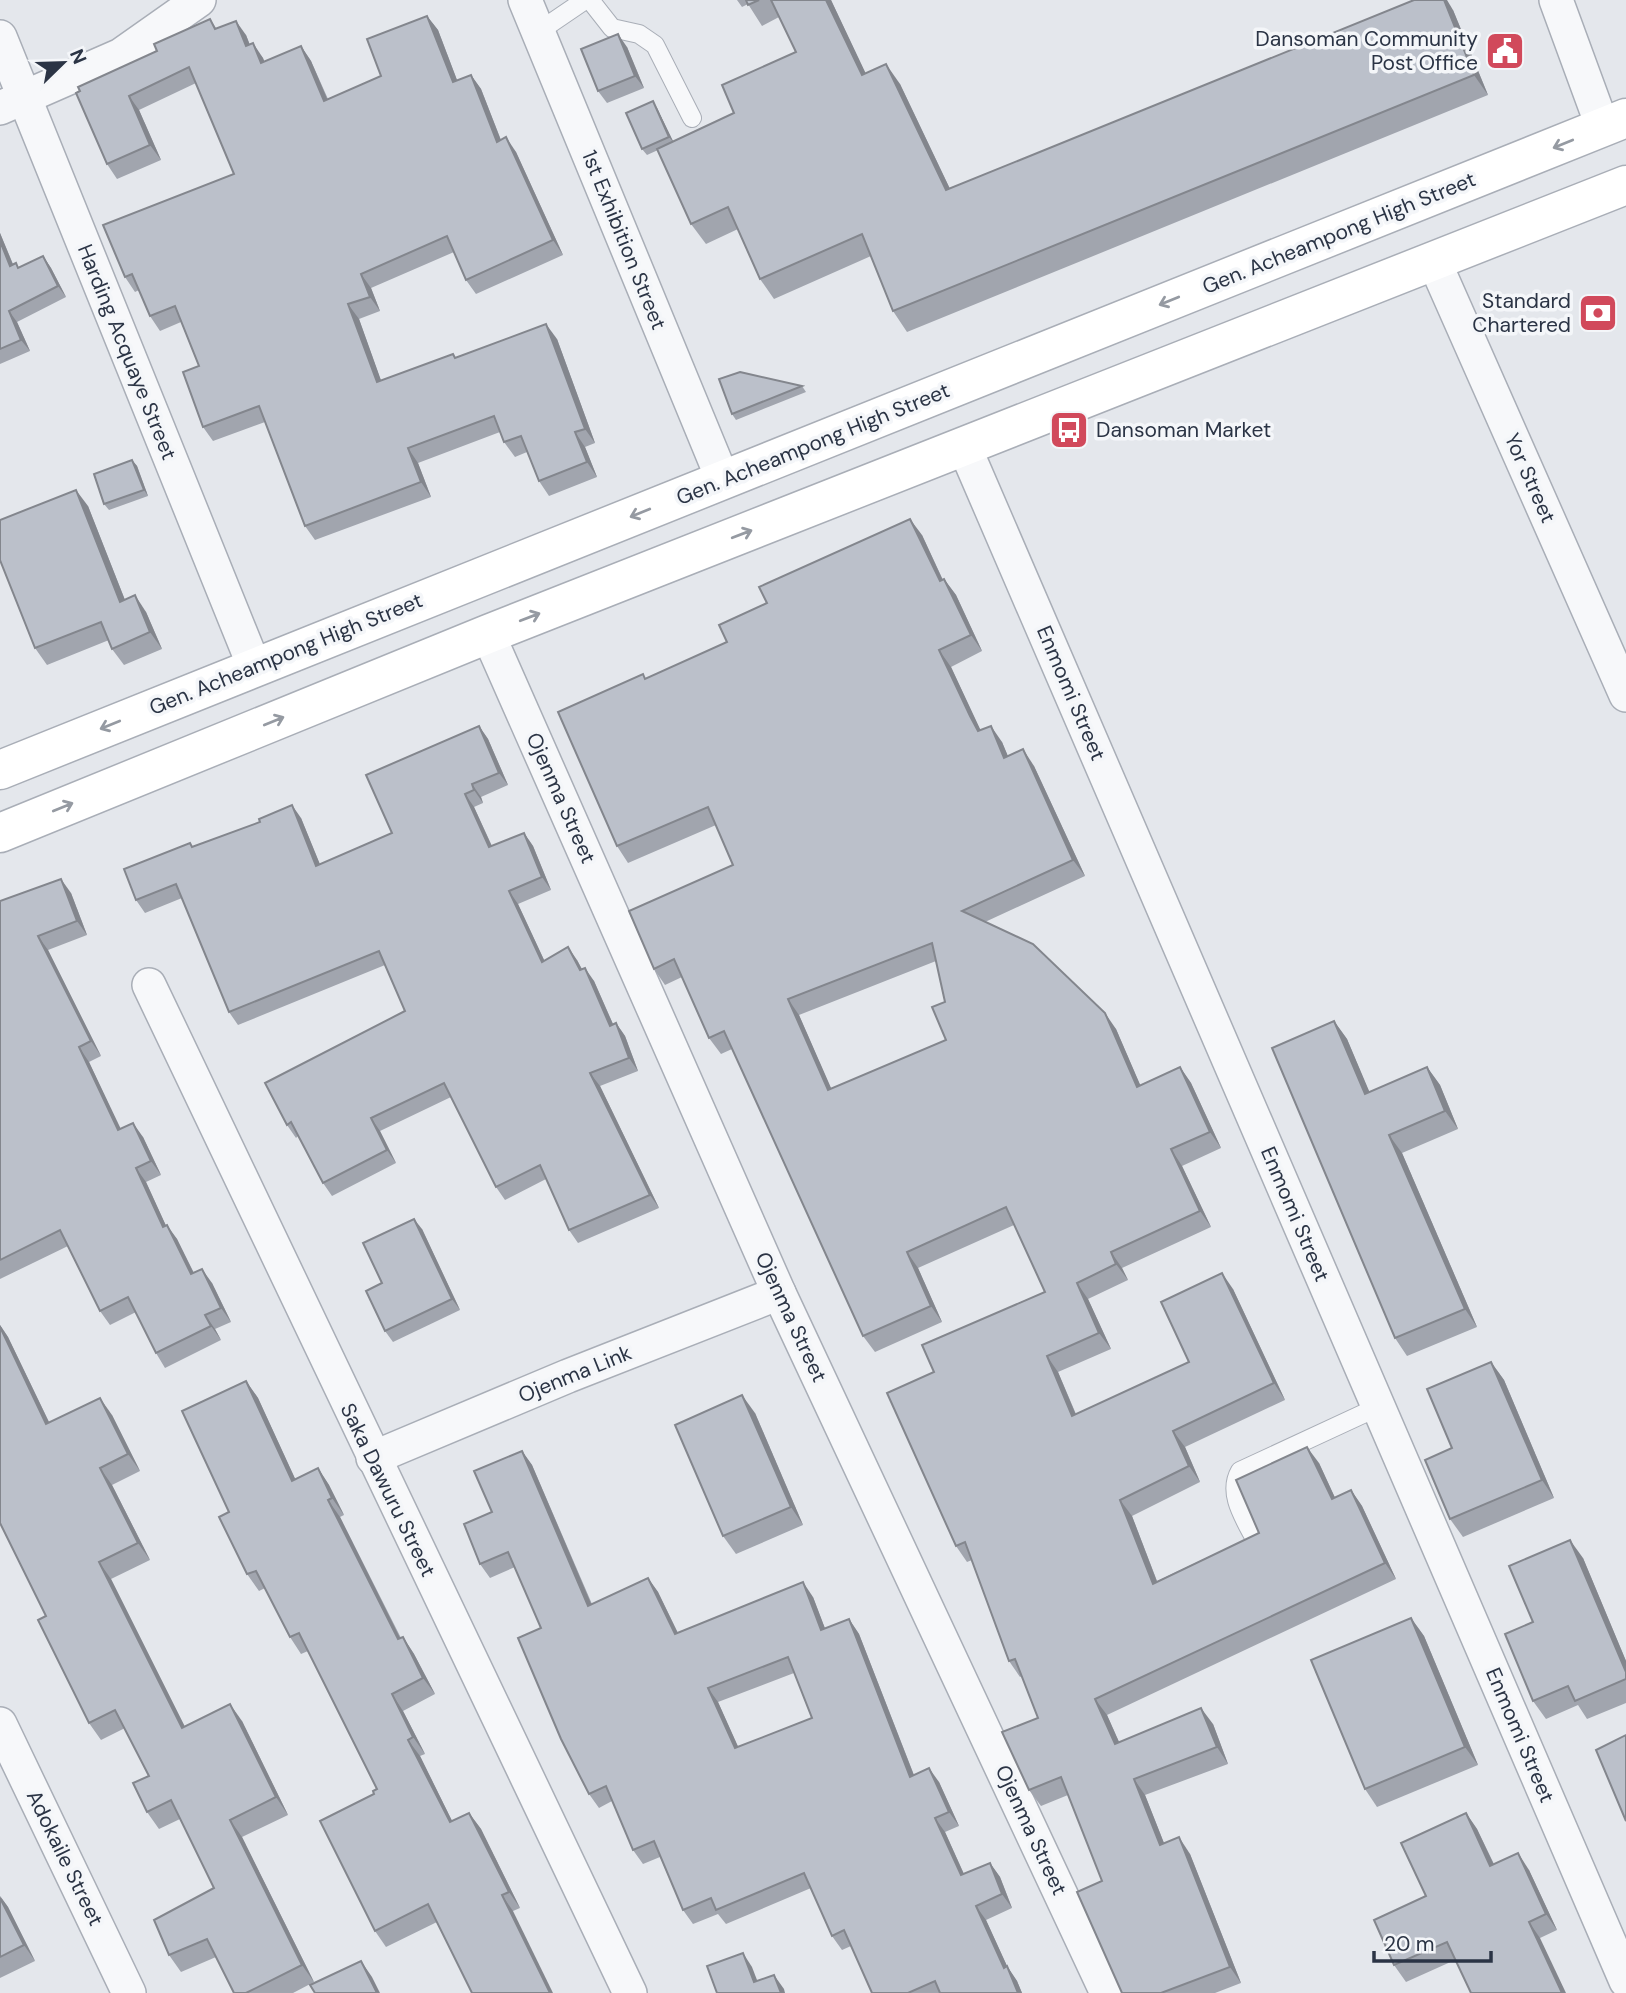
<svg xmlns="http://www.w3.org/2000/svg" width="1626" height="1993" font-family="'DM Sans',sans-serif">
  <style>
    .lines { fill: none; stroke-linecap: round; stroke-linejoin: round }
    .lane-casing { stroke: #a9aeb7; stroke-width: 20 }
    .street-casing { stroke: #a9aeb7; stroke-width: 36 }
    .secondary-casing { stroke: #a9aeb7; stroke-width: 41 }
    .lane { stroke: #f7f8fa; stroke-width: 18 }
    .street { stroke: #f7f8fa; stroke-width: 33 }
    .secondary { stroke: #fff; stroke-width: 38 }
    .wall { fill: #a1a5ae; fill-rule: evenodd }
    .shaded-wall { fill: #83868d }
    .building { fill: #bbc0ca; stroke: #83868d; stroke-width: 2; fill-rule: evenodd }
    .oneway { stroke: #959aa2 }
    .labels { text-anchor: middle; stroke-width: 7; stroke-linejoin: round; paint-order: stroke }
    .poi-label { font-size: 21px; fill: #2b3445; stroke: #f4f6f9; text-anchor: end }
    .street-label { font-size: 21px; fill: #2b3445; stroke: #f4f6f9 }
  </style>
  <rect width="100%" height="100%" fill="#e4e7ec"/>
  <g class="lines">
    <!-- lane casing -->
    <g class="lane-casing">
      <g id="lane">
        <path d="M 590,0 L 612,28 L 639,34 L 655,45 L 692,118"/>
        <path d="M 538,32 L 585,0"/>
        <path d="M 1258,1545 C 1247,1522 1226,1495 1240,1471 L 1378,1407"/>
      </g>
    </g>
    <!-- street casing -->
    <g class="street-casing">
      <g id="street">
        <path d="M 525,0 L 723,480"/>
        <path d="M 1556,0 L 1603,128"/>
        <path d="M 0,37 L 254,666"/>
        <path d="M 0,108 L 121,55 L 199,0"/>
        <path d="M 1434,261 L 1626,695"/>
        <path d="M 964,446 L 1626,1981"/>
        <path d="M 488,634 L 779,1293 L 1107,1993"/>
        <path d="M 149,985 L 630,1993"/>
        <path d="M 373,1458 L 568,1376 L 779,1293"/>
        <path d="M 0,1724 L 129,1993"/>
      </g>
    </g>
    <!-- secondary casing -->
    <g class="secondary-casing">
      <g id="secondary">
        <path d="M 0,770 L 1626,118"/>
        <path d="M 0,833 L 488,634 L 1626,185"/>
      </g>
    </g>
    <!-- lane -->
    <use href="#lane" class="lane"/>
    <!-- street -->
    <use href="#street" class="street"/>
    <!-- secondary -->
    <use href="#secondary" class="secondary"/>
  </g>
  <!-- wall -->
  <g class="wall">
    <path d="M 737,0 L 831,0 L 865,73 L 900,84 L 950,189 L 1453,10 L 1488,95 L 907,332 L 893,311 L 871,256 L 774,299 L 760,279 L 738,229 L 706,244 L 691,224 L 658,150 L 647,155 L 642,149 L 657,108 L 673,142 L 734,113 L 796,52 L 779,17 L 762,26 L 748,4 L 742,7 Z"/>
    <path d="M 427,16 L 438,30 L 457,80 L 471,75 L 481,89 L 501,140 L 516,152 L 563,255 L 476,294 L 466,280 L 454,252 L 371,288 L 380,311 L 359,319 L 381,381 L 456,358 L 557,339 L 595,443 L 585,447 L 597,477 L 549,496 L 539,481 L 527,452 L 515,457 L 504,442 L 500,432 L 418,463 L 431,497 L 315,540 L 305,526 L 265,422 L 213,441 L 203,427 L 199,366 L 181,322 L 160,331 L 150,316 L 139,290 L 135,292 L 125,277 L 234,174 L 196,83 L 139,110 L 161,160 L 117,179 L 107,164 L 76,93 L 157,51 L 210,19 L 216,28 L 246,35 L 250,45 L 263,58 L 264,62 L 301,46 L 311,61 L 328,99 L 381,76 Z"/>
    <path d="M 627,47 L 644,88 L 607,103 L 598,91 Z"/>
    <path d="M 0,233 L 13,264 L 19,268 L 43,256 L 51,268 L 66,297 L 17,322 L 30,351 L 0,364 Z"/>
    <path d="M 802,386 L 806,392 L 736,420 L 732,414 Z"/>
    <path d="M 132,460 L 137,466 L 148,496 L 109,510 L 104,504 Z"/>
    <path d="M 88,506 L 125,600 L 146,612 L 162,649 L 124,665 L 112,649 L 109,640 L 47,665 L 35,648 Z"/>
    <path d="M 922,535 L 943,580 L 944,579 L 956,595 L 982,651 L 951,667 L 980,730 L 1002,742 L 1008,757 L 1034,766 L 1085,876 L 985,922 L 1116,1029 L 1140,1085 L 1180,1067 L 1191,1083 L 1221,1148 L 1182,1166 L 1211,1227 L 1122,1268 L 1128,1280 L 1088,1299 L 1111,1349 L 1058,1372 L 1076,1414 L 1189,1362 L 1233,1289 L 1285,1400 L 1185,1447 L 1200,1482 L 1132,1516 L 1157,1581 L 1259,1533 L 1319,1463 L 1335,1498 L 1351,1490 L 1362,1506 L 1396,1579 L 1107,1715 L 1119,1742 L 1213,1724 L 1228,1764 L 1145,1795 L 1164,1843 L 1190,1854 L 1241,1983 L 1215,1993 L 1122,1993 L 1102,1881 L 1068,1795 L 1041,1806 L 1029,1790 L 1038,1718 L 1022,1676 L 1020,1677 L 1009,1661 L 972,1560 L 967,1562 L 956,1546 L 934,1372 L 1045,1292 L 1014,1225 L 918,1268 L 942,1322 L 875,1352 L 863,1336 L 732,1049 L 721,1054 L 709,1038 L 682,977 L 665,985 L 654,969 L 733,865 L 716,825 L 628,863 L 617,846 L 646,679 L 727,642 L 767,603 ZM 936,961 L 945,1002 L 946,1040 L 831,1089 L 799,1015 Z"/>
    <path d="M 479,726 L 488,739 L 508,785 L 481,797 L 483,803 L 474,807 L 492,846 L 524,833 L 533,846 L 551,890 L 518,904 L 544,960 L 577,960 L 582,969 L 594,981 L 613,1024 L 616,1023 L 625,1036 L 638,1071 L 600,1086 L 659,1208 L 578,1243 L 569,1230 L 546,1179 L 505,1200 L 496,1187 L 451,1097 L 380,1131 L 396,1163 L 332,1196 L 323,1183 L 298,1136 L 296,1138 L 287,1125 L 405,1011 L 385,965 L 238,1025 L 229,1012 L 182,898 L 145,913 L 136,900 L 193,847 L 301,818 L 320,865 L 392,833 Z"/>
    <path d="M 71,893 L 87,935 L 48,950 L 101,1056 L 89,1062 L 120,1129 L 143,1137 L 161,1175 L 146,1182 L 166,1226 L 177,1239 L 194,1273 L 212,1283 L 231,1322 L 215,1329 L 221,1340 L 165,1368 L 156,1353 L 136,1312 L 110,1325 L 100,1311 L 68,1246 L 0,1279 L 0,901 Z"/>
    <path d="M 1334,1021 L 1347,1039 L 1369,1092 L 1427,1067 L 1440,1085 L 1458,1129 L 1402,1153 L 1477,1327 L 1407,1356 L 1395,1338 Z"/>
    <path d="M 422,1229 L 460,1310 L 393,1342 L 385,1331 L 382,1283 Z"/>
    <path d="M 0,1325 L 8,1337 L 49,1422 L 112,1415 L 140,1471 L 112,1485 L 150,1560 L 111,1579 L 185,1727 L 242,1721 L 288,1815 L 242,1837 L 314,1982 L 293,1993 L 234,1993 L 216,1957 L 181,1972 L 169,1955 L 214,1888 L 180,1819 L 159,1829 L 147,1812 L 149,1776 L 125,1728 L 101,1740 L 89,1723 L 46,1616 L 0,1523 Z"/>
    <path d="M 1491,1362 L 1504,1380 L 1554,1498 L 1463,1537 L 1450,1519 L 1452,1448 Z"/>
    <path d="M 246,1381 L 258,1398 L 295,1479 L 318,1468 L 329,1485 L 344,1515 L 340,1517 L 401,1638 L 403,1637 L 414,1654 L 435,1694 L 403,1711 L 425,1754 L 420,1756 L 452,1821 L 469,1813 L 481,1829 L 520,1908 L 513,1911 L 437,1922 L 386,1947 L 375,1931 L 374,1794 L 377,1789 L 308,1651 L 301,1654 L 290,1637 L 265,1588 L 259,1591 L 247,1574 L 229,1512 Z"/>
    <path d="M 755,1413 L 803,1525 L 736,1554 L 723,1536 Z"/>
    <path d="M 522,1451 L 532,1465 L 592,1604 L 648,1578 L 658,1592 L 678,1633 L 813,1597 L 825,1629 L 849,1619 L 859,1634 L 914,1775 L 939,1782 L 959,1826 L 945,1832 L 964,1874 L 990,1863 L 1000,1877 L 1012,1908 L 986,1920 L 1007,1966 L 1017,1981 L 1022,1993 L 872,1993 L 851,1946 L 842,1950 L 832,1936 L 811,1888 L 726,1924 L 718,1914 L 693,1924 L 683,1910 L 660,1857 L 643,1864 L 633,1850 L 612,1801 L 599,1808 L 589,1794 L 541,1628 L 515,1567 L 490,1578 L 480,1564 L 492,1512 ZM 794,1673 L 812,1718 L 738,1747 L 718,1702 Z"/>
    <path d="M 1583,1558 L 1626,1661 L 1626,1703 L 1587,1719 L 1578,1705 L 1546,1719 L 1533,1701 L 1533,1622 Z"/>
    <path d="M 1411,1618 L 1424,1636 L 1478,1765 L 1377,1807 L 1365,1789 Z"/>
    <path d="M 1466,1813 L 1477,1829 L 1494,1864 L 1529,1870 L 1557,1930 L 1540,1938 L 1455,1960 L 1406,1982 L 1394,1965 Z"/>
    <path d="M 0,1896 L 8,1907 L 35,1961 L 0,1978 Z"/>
  </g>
  <!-- shaded-wall -->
  <g class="shaded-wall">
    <path d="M 826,0 L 831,0 L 876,95 L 862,75 Z"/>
    <path d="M 1444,0 L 1447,0 L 1453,10 L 1488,95 L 1474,75 Z"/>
    <path d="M 427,16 L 438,30 L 463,96 L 453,82 Z"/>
    <path d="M 236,21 L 246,35 L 256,61 L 246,46 Z"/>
    <path d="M 618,34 L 627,47 L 644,88 L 635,76 Z"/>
    <path d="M 253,43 L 263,58 L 271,78 L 261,63 Z"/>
    <path d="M 301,46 L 311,61 L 334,115 L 324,101 Z"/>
    <path d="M 886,64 L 900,84 L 960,210 L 946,190 Z"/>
    <path d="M 471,75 L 481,89 L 507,156 L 497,142 Z"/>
    <path d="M 129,96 L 139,110 L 161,160 L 150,145 Z"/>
    <path d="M 653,101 L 657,108 L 674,143 L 669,137 Z"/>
    <path d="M 506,137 L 516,152 L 563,255 L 553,240 Z"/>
    <path d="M 0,233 L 18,277 L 10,266 L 0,241 Z"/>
    <path d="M 43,256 L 51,268 L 66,297 L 58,286 Z"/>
    <path d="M 361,274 L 371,288 L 380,311 L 370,297 Z"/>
    <path d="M 348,304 L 359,319 L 387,397 L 377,382 Z"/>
    <path d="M 9,311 L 17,322 L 30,351 L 21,340 Z"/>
    <path d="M 546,324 L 557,339 L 595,443 L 585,429 Z"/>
    <path d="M 575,432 L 585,447 L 597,477 L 587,462 Z"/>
    <path d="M 408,448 L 418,463 L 431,497 L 421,482 Z"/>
    <path d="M 132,460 L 137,466 L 148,496 L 144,490 Z"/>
    <path d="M 76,490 L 88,506 L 132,618 L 120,602 Z"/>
    <path d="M 910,519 L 922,535 L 951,598 L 940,581 Z"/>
    <path d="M 944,579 L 956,595 L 982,651 L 971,635 Z"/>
    <path d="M 135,595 L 146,612 L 162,649 L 150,632 Z"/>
    <path d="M 939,650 L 951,667 L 989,748 L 978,731 Z"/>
    <path d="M 479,726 L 488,739 L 508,785 L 499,773 Z"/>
    <path d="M 991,726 L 1002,742 L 1016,775 L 1004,758 Z"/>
    <path d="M 1023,749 L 1034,766 L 1085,876 L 1073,860 Z"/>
    <path d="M 472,784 L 481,797 L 483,803 L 474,790 Z"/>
    <path d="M 465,794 L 474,807 L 498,860 L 489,847 Z"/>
    <path d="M 292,805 L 301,818 L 326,879 L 316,866 Z"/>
    <path d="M 524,833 L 533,846 L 551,890 L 542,877 Z"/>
    <path d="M 61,879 L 71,893 L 87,935 L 77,921 Z"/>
    <path d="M 509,891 L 518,904 L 551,975 L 542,962 Z"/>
    <path d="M 38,936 L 48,950 L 101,1056 L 91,1041 Z"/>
    <path d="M 568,947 L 577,960 L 589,983 L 580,970 Z"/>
    <path d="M 585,968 L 594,981 L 619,1038 L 610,1026 Z"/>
    <path d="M 788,999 L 799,1015 L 839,1106 L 828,1090 Z"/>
    <path d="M 1105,1013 L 1116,1029 L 1148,1103 L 1137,1087 Z"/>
    <path d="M 1334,1021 L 1347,1039 L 1378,1112 L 1365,1094 Z"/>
    <path d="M 616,1023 L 625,1036 L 638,1071 L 629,1058 Z"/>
    <path d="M 79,1047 L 89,1062 L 128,1144 L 118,1130 Z"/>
    <path d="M 1180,1067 L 1191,1083 L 1221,1148 L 1210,1132 Z"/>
    <path d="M 1427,1067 L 1440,1085 L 1458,1129 L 1445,1111 Z"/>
    <path d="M 590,1073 L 600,1086 L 659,1208 L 650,1195 Z"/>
    <path d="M 371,1118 L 380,1131 L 396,1163 L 387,1150 Z"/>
    <path d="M 133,1123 L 143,1137 L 161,1175 L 151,1161 Z"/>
    <path d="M 1389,1135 L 1402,1153 L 1477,1327 L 1465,1309 Z"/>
    <path d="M 1171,1149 L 1182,1166 L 1211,1227 L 1200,1211 Z"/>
    <path d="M 136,1168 L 146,1182 L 173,1241 L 163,1227 Z"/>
    <path d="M 414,1219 L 422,1229 L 460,1310 L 452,1299 Z"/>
    <path d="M 167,1225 L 177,1239 L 201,1288 L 191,1274 Z"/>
    <path d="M 907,1252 L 918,1268 L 942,1322 L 931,1306 Z"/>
    <path d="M 1111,1252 L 1122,1268 L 1128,1280 L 1116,1264 Z"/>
    <path d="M 202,1269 L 212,1283 L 231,1322 L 221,1308 Z"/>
    <path d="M 1222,1273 L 1233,1289 L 1285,1400 L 1274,1383 Z"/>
    <path d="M 1077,1283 L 1088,1299 L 1111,1349 L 1099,1333 Z"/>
    <path d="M 205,1315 L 215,1329 L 221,1340 L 211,1326 Z"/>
    <path d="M 0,1325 L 8,1337 L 58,1441 L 46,1424 L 0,1327 Z"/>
    <path d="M 1047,1356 L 1058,1372 L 1083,1432 L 1072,1416 Z"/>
    <path d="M 1491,1362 L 1504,1380 L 1554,1498 L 1542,1480 Z"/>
    <path d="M 246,1381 L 258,1398 L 304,1498 L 292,1481 Z"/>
    <path d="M 742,1395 L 755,1413 L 803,1525 L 791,1507 Z"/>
    <path d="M 100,1398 L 112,1415 L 140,1471 L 128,1454 Z"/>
    <path d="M 1173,1431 L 1185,1447 L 1200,1482 L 1189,1466 Z"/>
    <path d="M 1307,1447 L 1319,1463 L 1343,1515 L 1332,1499 Z"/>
    <path d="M 522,1451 L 532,1465 L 598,1620 L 588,1606 Z"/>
    <path d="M 100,1468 L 112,1485 L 150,1560 L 138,1543 Z"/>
    <path d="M 318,1468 L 329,1485 L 344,1515 L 332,1498 Z"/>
    <path d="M 1351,1490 L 1362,1506 L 1396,1579 L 1385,1563 Z"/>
    <path d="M 328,1500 L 340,1517 L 409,1656 L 398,1639 Z"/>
    <path d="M 1120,1500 L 1132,1516 L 1164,1600 L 1153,1584 Z"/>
    <path d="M 1570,1540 L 1583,1558 L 1626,1661 L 1626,1672 Z"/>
    <path d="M 99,1562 L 111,1579 L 194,1745 L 182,1728 Z"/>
    <path d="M 648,1578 L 658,1592 L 685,1648 L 675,1634 Z"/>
    <path d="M 803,1582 L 813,1597 L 831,1644 L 821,1630 Z"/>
    <path d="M 1411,1618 L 1424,1636 L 1478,1765 L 1465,1747 Z"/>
    <path d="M 849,1619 L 859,1634 L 920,1791 L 910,1777 Z"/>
    <path d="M 403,1637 L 414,1654 L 435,1694 L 423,1678 Z"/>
    <path d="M 708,1688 L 718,1702 L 745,1762 L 735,1748 Z"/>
    <path d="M 392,1694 L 403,1711 L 425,1754 L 413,1737 Z"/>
    <path d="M 1095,1699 L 1107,1715 L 1127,1760 L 1115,1744 Z"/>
    <path d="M 230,1704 L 242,1721 L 288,1815 L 276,1797 Z"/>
    <path d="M 1201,1708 L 1213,1724 L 1228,1764 L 1217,1747 Z"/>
    <path d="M 408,1740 L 420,1756 L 461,1839 L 450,1822 Z"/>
    <path d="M 929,1768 L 939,1782 L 959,1826 L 949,1812 Z"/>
    <path d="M 1134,1779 L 1145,1795 L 1171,1861 L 1160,1845 Z"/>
    <path d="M 469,1813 L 481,1829 L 520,1908 L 509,1892 Z"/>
    <path d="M 1466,1813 L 1477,1829 L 1502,1882 L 1490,1866 Z"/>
    <path d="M 935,1818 L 945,1832 L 971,1890 L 961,1875 Z"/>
    <path d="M 230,1820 L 242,1837 L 314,1982 L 302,1965 Z"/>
    <path d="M 1179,1837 L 1190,1854 L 1241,1983 L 1230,1967 Z"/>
    <path d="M 1518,1853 L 1529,1870 L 1557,1930 L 1546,1914 Z"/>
    <path d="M 990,1863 L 1000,1877 L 1012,1908 L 1002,1894 Z"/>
    <path d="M 502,1895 L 513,1911 L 553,1993 L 550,1993 Z"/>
    <path d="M 0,1896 L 8,1907 L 35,1961 L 24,1945 Z"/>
    <path d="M 976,1906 L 986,1920 L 1007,1966 L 1017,1981 L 1022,1993 L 1018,1993 L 1004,1968 Z"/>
    <path d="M 1529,1922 L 1540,1938 L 1566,1993 L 1562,1993 Z"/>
    <path d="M 743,1953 L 752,1967 L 762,1993 L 754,1982 Z"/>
    <path d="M 361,1961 L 372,1977 L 380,1993 L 377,1993 Z"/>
    <path d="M 774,1975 L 784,1989 L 785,1993 L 781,1993 Z"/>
  </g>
  <!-- building -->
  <g class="building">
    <path d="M 746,0 L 759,0 L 748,5 Z"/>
    <path d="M 771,0 L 826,0 L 862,75 L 886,64 L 946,190 L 1414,0 L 1444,0 L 1474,75 L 893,311 L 862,234 L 760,279 L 728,207 L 691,224 L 657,149 L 734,113 L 722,85 L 796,52 Z"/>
    <path d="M 427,16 L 453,82 L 471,75 L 497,142 L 506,137 L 553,240 L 466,280 L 447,236 L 361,274 L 370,297 L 348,304 L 377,382 L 453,354 L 455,358 L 546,324 L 585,429 L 575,432 L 587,462 L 539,481 L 521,436 L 504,442 L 494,416 L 408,448 L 421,482 L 305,526 L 259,406 L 203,427 L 183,372 L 199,366 L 175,306 L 150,316 L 132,274 L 125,277 L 103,225 L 234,174 L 189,67 L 129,96 L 150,145 L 107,164 L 76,93 L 80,91 L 78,87 L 157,51 L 154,44 L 210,19 L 215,29 L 236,21 L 246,46 L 253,43 L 261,63 L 301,46 L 324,101 L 381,76 L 367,39 Z"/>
    <path d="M 618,34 L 635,76 L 598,91 L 581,49 Z"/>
    <path d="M 653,101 L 669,137 L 642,149 L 626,113 Z"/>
    <path d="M 0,241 L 10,266 L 16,263 L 18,268 L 43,256 L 58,286 L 9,311 L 21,340 L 0,349 Z"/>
    <path d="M 740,372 L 802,386 L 732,414 L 719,379 Z"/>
    <path d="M 132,460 L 144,490 L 104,504 L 94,474 Z"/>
    <path d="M 76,490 L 120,602 L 135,595 L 150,632 L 112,649 L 101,622 L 35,648 L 0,560 L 0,520 Z"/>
    <path d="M 910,519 L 940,581 L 944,579 L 971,635 L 939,650 L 970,716 L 978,731 L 991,726 L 1004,758 L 1023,749 L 1073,860 L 962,911 L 1033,944 L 1105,1013 L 1137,1087 L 1180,1067 L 1210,1132 L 1171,1149 L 1200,1211 L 1111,1252 L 1116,1264 L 1077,1283 L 1099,1333 L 1047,1356 L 1072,1416 L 1189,1362 L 1161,1302 L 1222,1273 L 1274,1383 L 1173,1431 L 1189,1466 L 1120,1500 L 1153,1584 L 1259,1533 L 1236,1480 L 1307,1447 L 1332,1499 L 1351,1490 L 1385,1563 L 1095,1699 L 1115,1744 L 1201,1708 L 1217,1747 L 1134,1779 L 1160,1845 L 1179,1837 L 1230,1967 L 1161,1993 L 1122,1993 L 1077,1892 L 1102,1881 L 1061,1777 L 1029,1790 L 1002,1732 L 1038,1718 L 1015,1659 L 1009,1661 L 965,1542 L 956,1546 L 887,1393 L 934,1372 L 922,1345 L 1045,1292 L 1006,1207 L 907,1252 L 931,1306 L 863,1336 L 724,1031 L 709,1038 L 674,959 L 654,969 L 629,911 L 733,865 L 708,807 L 617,846 L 558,712 L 643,674 L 645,679 L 727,642 L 719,625 L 767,603 L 759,587 ZM 932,943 L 945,1002 L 932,1007 L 946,1040 L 828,1090 L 788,999 Z"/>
    <path d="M 479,726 L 499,773 L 472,784 L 474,790 L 465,794 L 489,847 L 524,833 L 542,877 L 509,891 L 542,962 L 568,947 L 580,970 L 585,968 L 610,1026 L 616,1023 L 629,1058 L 590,1073 L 650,1195 L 569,1230 L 540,1165 L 496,1187 L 444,1083 L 371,1118 L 387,1150 L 323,1183 L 291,1122 L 287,1125 L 265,1083 L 405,1011 L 379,951 L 229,1012 L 176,884 L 136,900 L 124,869 L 190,843 L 192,847 L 260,822 L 259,819 L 292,805 L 316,866 L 392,833 L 366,775 Z"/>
    <path d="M 61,879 L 77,921 L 38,936 L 91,1041 L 79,1047 L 118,1130 L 133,1123 L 151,1161 L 136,1168 L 163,1227 L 167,1225 L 191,1274 L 202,1269 L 221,1308 L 205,1315 L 211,1326 L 156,1353 L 128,1297 L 100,1311 L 60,1230 L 0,1260 L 0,901 Z"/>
    <path d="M 1334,1021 L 1365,1094 L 1427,1067 L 1445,1111 L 1389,1135 L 1465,1309 L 1395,1338 L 1272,1048 Z"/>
    <path d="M 414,1219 L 452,1299 L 385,1331 L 366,1291 L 382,1283 L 363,1243 Z"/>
    <path d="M 0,1327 L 46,1424 L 100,1398 L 128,1454 L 100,1468 L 138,1543 L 99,1562 L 182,1728 L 230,1704 L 276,1797 L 230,1820 L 302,1965 L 246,1993 L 234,1993 L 207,1939 L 169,1955 L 154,1920 L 214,1888 L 171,1800 L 147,1812 L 133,1783 L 149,1776 L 115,1710 L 89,1723 L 38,1620 L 46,1616 L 0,1523 Z"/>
    <path d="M 1491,1362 L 1542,1480 L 1450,1519 L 1425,1460 L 1452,1448 L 1427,1389 Z"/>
    <path d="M 246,1381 L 292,1481 L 318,1468 L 332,1498 L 328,1500 L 398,1639 L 403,1637 L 423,1678 L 392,1694 L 413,1737 L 408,1740 L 450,1822 L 469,1813 L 509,1892 L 502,1895 L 550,1993 L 472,1993 L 428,1904 L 375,1931 L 320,1821 L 374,1794 L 373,1791 L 377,1789 L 299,1633 L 290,1637 L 256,1571 L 247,1574 L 219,1517 L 229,1512 L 182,1411 Z"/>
    <path d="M 742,1395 L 791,1507 L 723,1536 L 675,1425 Z"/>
    <path d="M 522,1451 L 588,1606 L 648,1578 L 675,1634 L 803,1582 L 821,1630 L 849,1619 L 910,1777 L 929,1768 L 949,1812 L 935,1818 L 961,1875 L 990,1863 L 1002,1894 L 976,1906 L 1004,1968 L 1007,1966 L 1018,1993 L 940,1993 L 935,1981 L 908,1993 L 872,1993 L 844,1930 L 832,1936 L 804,1873 L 716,1910 L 711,1898 L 683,1910 L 654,1841 L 633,1850 L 606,1786 L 589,1794 L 561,1739 L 518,1638 L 541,1628 L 508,1552 L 480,1564 L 464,1524 L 492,1512 L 474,1471 ZM 788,1657 L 812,1718 L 735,1748 L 708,1688 Z"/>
    <path d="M 1570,1540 L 1626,1672 L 1626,1679 L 1575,1701 L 1568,1686 L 1533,1701 L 1505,1634 L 1533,1622 L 1509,1566 Z"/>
    <path d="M 1411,1618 L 1465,1747 L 1365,1789 L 1311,1660 Z"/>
    <path d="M 1626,1735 L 1626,1821 L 1596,1750 Z"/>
    <path d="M 1466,1813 L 1490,1866 L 1518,1853 L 1546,1914 L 1529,1922 L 1562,1993 L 1471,1993 L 1447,1942 L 1394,1965 L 1374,1920 L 1426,1896 L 1401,1843 Z"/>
    <path d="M 0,1898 L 24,1945 L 0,1957 Z"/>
    <path d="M 743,1953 L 754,1982 L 774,1975 L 781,1993 L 717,1993 L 707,1966 Z"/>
    <path d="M 361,1961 L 377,1993 L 315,1993 L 310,1985 Z"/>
  </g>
  <!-- one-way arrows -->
  <defs><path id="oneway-shaft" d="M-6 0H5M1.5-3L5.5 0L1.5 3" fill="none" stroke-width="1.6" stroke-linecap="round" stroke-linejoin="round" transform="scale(1.75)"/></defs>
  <g class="oneway">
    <use href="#oneway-shaft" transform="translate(1563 144) rotate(158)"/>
    <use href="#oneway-shaft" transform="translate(1169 301) rotate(158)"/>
    <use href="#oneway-shaft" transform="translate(640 513) rotate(158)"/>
    <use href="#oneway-shaft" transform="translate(742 534) rotate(-21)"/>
    <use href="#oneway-shaft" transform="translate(530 617) rotate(-21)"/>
    <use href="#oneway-shaft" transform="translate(274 721) rotate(-22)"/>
    <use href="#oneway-shaft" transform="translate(110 725) rotate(158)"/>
    <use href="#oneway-shaft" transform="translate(63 807) rotate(-22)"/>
  </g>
  <!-- icons -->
  <defs>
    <g id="civic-square" transform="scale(2.0125)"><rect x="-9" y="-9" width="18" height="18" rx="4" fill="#d1495b" stroke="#f4f6f9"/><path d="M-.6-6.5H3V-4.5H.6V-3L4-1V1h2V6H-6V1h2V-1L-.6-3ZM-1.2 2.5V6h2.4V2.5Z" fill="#fff"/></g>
    <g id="bank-square" transform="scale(2.0125)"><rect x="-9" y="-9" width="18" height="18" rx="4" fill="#d1495b" stroke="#f4f6f9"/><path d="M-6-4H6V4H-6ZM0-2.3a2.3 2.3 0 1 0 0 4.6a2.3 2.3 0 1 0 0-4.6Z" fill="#fff"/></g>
    <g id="bus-square" transform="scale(2.0125)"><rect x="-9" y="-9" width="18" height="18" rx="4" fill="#d1495b" stroke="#f4f6f9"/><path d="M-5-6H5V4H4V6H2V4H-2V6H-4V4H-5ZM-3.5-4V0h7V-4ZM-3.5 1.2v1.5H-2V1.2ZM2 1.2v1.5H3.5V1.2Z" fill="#fff"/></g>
  </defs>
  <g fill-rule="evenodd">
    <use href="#civic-square" x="1505" y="51"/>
    <use href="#bank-square" x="1598" y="313"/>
    <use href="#bus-square" x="1069" y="430"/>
  </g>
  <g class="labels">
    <!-- poi labels -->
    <g class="poi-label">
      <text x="1478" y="46">Dansoman Community<tspan x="1478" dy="24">Post Office</tspan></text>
      <text x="1571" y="308">Standard<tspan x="1571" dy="24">Chartered</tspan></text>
      <text x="1096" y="437" text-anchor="start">Dansoman Market</text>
    </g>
    <!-- street labels -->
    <g class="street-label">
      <text transform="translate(1339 233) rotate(-22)" y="7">Gen. Acheampong High Street</text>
      <text transform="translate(624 240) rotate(68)" y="7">1st Exhibition Street</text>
      <text transform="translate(127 352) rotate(68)" y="7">Harding Acquaye Street</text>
      <text transform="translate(813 444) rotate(-22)" y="7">Gen. Acheampong High Street</text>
      <text transform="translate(1530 478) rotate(66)" y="7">Yor Street</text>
      <text transform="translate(286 654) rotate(-22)" y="7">Gen. Acheampong High Street</text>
      <text transform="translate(1071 693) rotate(67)" y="7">Enmomi Street</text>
      <text transform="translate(561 798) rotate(66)" y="7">Ojenma Street</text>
      <text transform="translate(1295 1214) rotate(67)" y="7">Enmomi Street</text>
      <text transform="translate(791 1317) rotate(65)" y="7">Ojenma Street</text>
      <text transform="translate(575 1374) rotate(-22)" y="7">Ojenma Link</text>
      <text transform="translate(388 1490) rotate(64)" y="7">Saka Dawuru Street</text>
      <text transform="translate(1520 1735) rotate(67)" y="7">Enmomi Street</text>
      <text transform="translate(1031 1830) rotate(65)" y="7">Ojenma Street</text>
      <text transform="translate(65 1858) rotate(64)" y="7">Adokaile Street</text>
    </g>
  </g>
  <!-- north arrow -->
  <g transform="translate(63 63) rotate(67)" stroke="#f4f6f9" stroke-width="5" paint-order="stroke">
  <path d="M0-5L12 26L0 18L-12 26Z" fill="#2b3445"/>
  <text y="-10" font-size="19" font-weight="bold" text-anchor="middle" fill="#2b3445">N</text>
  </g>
  <!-- scale -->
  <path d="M1374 1951v10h117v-10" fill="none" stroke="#2b3445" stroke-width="3.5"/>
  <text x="1384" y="1951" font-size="21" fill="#2b3445" stroke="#f4f6f9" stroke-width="5" paint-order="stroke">20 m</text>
</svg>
